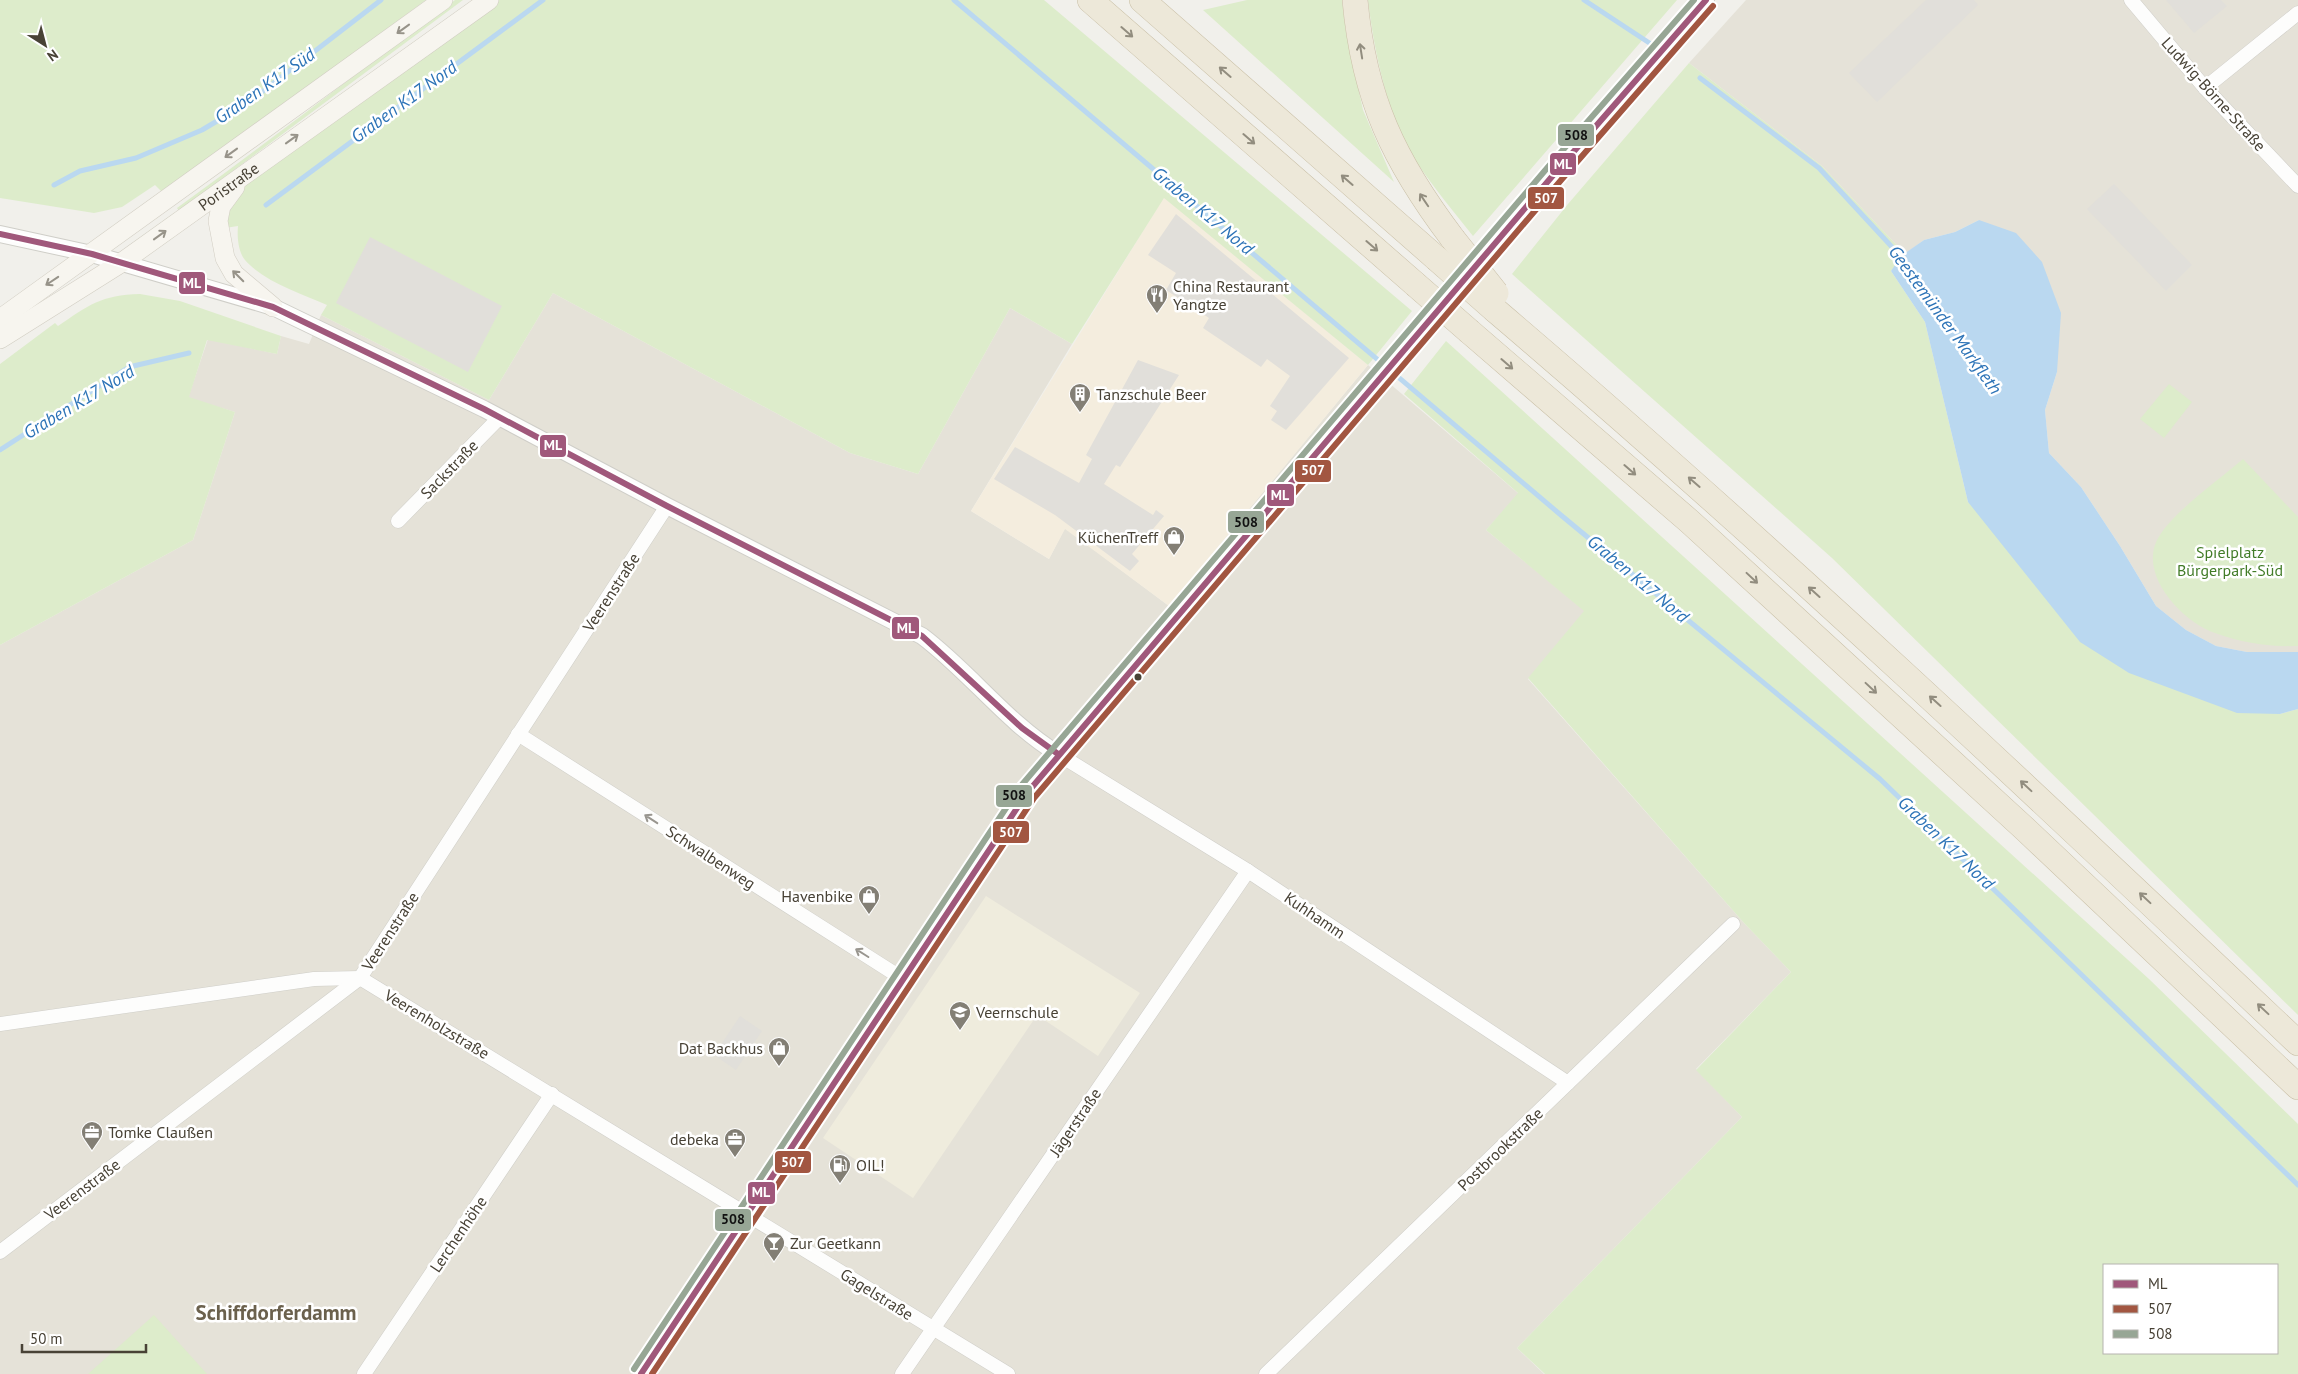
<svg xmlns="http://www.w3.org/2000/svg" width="2298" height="1374" font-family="'PT Sans',sans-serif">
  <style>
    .residential { fill: #e5e2d8 }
    .commercial { fill: #f4edde }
    .education { fill: #efecdd }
    .green { fill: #ddeccb; fill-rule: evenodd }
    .parking { fill: #e1dfda }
    .water { fill: #bad8f0 }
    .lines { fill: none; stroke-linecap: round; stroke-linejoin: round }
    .stream { stroke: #bad8f0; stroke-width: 5 }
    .minor-casing { stroke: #cfcec8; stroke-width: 15 }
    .tertiary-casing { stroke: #cfcec8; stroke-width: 18 }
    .secondary-casing { stroke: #d1cdc2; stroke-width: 20 }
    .motorway-casing { stroke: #c9bfa6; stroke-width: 26 }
    .minor { stroke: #fdfdfc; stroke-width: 14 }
    .tertiary { stroke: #fdfdfc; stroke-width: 16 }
    .secondary { stroke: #f7f5ef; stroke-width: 19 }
    .motorway { stroke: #ede8d9; stroke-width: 25 }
    .motorway-bridge-casing { stroke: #c9bfa6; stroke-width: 26; stroke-linecap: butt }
    .motorway-bridge { stroke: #ede8d9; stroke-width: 25 }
    .bus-1-casing { stroke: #fff; stroke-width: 10 }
    .bus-2-casing { stroke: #fff; stroke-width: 10 }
    .bus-3-casing { stroke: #fff; stroke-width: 10 }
    .bus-1 { stroke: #a0587b; stroke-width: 6 }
    .bus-2 { stroke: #a25641; stroke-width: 6 }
    .bus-3 { stroke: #97a695; stroke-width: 6 }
    .oneway { stroke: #979389 }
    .oneway2 { stroke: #928d7f }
    .oneway3 { stroke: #99968f }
    .bus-dot { fill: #484236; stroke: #fff; stroke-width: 2 }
    .labels { text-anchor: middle; stroke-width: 5; stroke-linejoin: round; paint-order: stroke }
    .street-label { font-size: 16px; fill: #484236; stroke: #fff }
    .poi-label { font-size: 16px; fill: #484236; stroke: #fff; text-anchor: start }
    .park-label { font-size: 16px; fill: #427c28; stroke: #fff }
    .water-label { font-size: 18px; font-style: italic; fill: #2c73b7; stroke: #fff }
    .district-label { font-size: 21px; font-weight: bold; fill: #6b614d; stroke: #fff }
    .line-badge { stroke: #fff; stroke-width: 2 }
    .badge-label { font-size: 14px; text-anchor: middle; font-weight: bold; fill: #fff }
    .pale-badge-label { font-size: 14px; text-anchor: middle; font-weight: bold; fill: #111 }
  </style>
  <rect width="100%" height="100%" fill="#f1f0eb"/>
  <!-- residential -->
  <g class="residential">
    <path d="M 1746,0 L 2298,0 L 2298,652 L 2247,652 L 2216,646 L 2186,630 L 2156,606 L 2120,546 L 2081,487 L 2049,453 L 2045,410 L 2057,372 L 1979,220 L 1955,232 L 1924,240 L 1905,254 L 1822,166 L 1689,63 Z"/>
    <path d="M 553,293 L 850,453 L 918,474 L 1010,308 L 1072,344 L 971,511 L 1049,559 L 1065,528 L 1169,606 L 1368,365 L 1519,494 L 1486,530 L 1585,611 L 1528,679 L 1744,923 L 1791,972 L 1696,1069 L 1742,1117 L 1517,1348 L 1544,1374 L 0,1374 L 0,645 L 193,540 L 235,412 L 188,398 L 208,339 L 277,354 L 281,336 L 309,344 L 321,315 L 489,400 Z"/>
  </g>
  <!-- commercial -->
  <path class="commercial" d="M 1164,197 L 1368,365 L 1169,606 L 1065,529 L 1049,559 L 971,511 Z"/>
  <!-- education -->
  <path class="education" d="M 986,896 L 1140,993 L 1098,1056 L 1037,1015 L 913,1198 L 823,1138 Z"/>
  <!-- green -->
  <g class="green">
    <path d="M 0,0 L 426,0 L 163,193 L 155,185 L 122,207 L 94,213 L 0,198 Z"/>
    <path d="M 455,0 L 463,0 L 179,211 L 177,208 C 271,140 362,69 455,0 Z"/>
    <path d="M 496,0 L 1044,0 L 1412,311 L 1368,365 L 1164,198 L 1072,344 L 1010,308 L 918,474 L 850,453 L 553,293 L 489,400 L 321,315 L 327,305 C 301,293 264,282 245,260 C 238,252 237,236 238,226 L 225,228 L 232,201 L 249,178 Z"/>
    <path d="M 1247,0 L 1342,0 L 1346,32 L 1363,110 L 1394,182 L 1203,10 Z"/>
    <path d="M 1368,0 L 1677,0 L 1473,236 C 1454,212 1434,188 1417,163 C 1388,120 1374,51 1368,0 Z"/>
    <path d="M 1689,63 L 1822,166 L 1905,254 L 1891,271 L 1925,322 L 1968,502 L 2280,714 L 2298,709 L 2298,1015 L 1832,558 L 1512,274 L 1568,204 Z"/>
    <path d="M 140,294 L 180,301 L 281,336 L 277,354 L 207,340 L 189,397 L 235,412 L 193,540 L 0,645 L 0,364 L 55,323 L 58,326 C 89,305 101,295 140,294 Z"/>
    <path d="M 1446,341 L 2149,979 L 2298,1124 L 2298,1374 L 1545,1374 L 1517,1348 L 1742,1117 L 1696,1070 L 1791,972 L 1744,923 L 1528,678 L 1584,611 L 1486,530 L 1518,493 L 1404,394 ZM 2277,1265 L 2277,1353 L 2104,1353 L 2104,1265 Z"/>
    <path d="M 2169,384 L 2192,402 L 2164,438 L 2140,419 Z"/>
    <path d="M 2243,459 L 2298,517 L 2298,646 C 2270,647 2242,643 2215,633 C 2183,622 2139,576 2157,540 C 2171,513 2219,480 2243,459 Z"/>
    <path d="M 154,1315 L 207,1374 L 88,1374 Z"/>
  </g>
  <!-- parking -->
  <g class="parking">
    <path d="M 1926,0 L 1974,0 L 1978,5 L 1877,102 L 1849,73 Z"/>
    <path d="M 2166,0 L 2221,0 L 2227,6 L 2194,33 Z"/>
    <path d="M 2114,184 L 2192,265 L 2166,291 L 2087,209 Z"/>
    <path d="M 1176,214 L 1349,358 L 1286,430 L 1271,420 L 1277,411 L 1270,406 L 1290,376 L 1267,359 L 1261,367 L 1203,328 L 1209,318 L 1166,290 L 1176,273 L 1148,255 Z"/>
    <path d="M 370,237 L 502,306 L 468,372 L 336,303 Z"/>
    <path d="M 1138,360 L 1179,375 L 1120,467 L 1116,465 L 1104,484 L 1153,515 L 1156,510 L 1164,516 L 1132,554 L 1139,561 L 1130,571 L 1055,515 L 994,479 L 1015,447 L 1079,483 L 1092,459 L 1086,455 Z"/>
    <path d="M 740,1016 L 762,1031 L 736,1070 L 714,1055 Z"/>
  </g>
  <!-- water -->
  <path class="water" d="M 1979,220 L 2016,233 L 2042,262 L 2061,313 L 2057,372 L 2045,410 L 2049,453 L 2081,487 L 2120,546 L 2156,606 L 2186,630 L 2216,646 L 2247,652 L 2298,652 L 2298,709 L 2280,714 L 2237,713 L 2129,673 L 2080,642 L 1968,502 L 1925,322 L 1891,271 L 1901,256 L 1924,240 L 1955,232 Z"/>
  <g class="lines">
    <!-- stream -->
    <g class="stream">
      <path d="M 954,0 L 1562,516 L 1880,779 L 2298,1185"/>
      <path d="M 1584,0 L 1657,48"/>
      <path d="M 1700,78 L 1819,168 L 1904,260"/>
      <path d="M 54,185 L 80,171 L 136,158 L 202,130 L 249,102 L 381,0"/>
      <path d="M 266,205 L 543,0"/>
      <path d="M 0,450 L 129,367 L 189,353"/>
    </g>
    <!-- minor casing -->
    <g class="minor-casing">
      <g id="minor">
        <path d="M 2131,0 L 2205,88 L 2298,186"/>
        <path d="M 2205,88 L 2298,13"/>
        <path d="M 398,521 L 500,417"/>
        <path d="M 518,734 L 903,979"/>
        <path d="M 1058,754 L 1248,871 L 1568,1083"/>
        <path d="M 0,1024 L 314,979 L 360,978 L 1008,1374"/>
        <path d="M 0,1252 L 360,978 L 667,506"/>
        <path d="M 364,1374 L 552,1094"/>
        <path d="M 902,1374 L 1248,871"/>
        <path d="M 1266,1374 L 1733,924"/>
      </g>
    </g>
    <!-- tertiary casing -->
    <g class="tertiary-casing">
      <g id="tertiary">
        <path d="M 0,234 L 92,254 L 273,307 L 484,409 L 667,506 L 922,636 C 970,672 1007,723 1058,754"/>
        <path d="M 641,1374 L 1027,793 L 1078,731 L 1555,173 L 1706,0"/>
      </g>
    </g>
    <!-- secondary casing -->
    <g class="secondary-casing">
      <g id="secondary">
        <path d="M 235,187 L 221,206 L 218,221 L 225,258 L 234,274 L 273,307"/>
        <path d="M 0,319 L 443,0"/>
        <path id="s1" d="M 0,339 L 121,263 L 489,0"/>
      </g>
    </g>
    <!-- motorway casing -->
    <g class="motorway-casing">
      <g id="motorway">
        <path d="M 1090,0 L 1415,284"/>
        <path d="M 1142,0 L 1436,258"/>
        <path d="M 1355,0 C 1364,99 1394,161 1453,239"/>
        <path d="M 1495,310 C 1771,545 2035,794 2298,1043"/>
        <path d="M 1470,332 L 1689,521 L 2025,829 L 2298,1087"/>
      </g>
    </g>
    <!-- minor -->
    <use href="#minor" class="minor"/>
    <!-- tertiary -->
    <use href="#tertiary" class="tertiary"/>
    <!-- secondary -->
    <use href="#secondary" class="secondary"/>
    <!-- motorway -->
    <use href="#motorway" class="motorway"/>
    <!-- motorway-bridge casing -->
    <g class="motorway-bridge-casing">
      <g id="motorway-bridge">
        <path d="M 1453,239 L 1496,293"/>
        <path d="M 1436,258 L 1495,310"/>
        <path d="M 1415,284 L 1470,332"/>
      </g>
    </g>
    <!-- motorway-bridge -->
    <use href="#motorway-bridge" class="motorway-bridge"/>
    <!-- bus-1 casing -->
    <g class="bus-1-casing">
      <g id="bus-1">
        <path d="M 0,234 L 92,254 L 273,307 L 484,409 L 667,506 L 922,636 L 1022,728 L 1058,754"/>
        <path d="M 641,1374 L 1027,793 L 1555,173 L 1706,0"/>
      </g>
    </g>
    <!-- bus-2 casing -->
    <g class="bus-2-casing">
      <path id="bus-2" d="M 652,1374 L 1034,798 L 1562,179 L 1713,6"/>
    </g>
    <!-- bus-3 casing -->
    <g class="bus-3-casing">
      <path id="bus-3" d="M 634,1369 L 1020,787 L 1548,167 L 1694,0"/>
    </g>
    <!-- bus-1 -->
    <use href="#bus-1" class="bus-1"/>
    <!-- bus-2 -->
    <use href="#bus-2" class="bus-2"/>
    <!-- bus-3 -->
    <use href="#bus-3" class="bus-3"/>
  </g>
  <!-- one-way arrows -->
  <defs><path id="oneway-shaft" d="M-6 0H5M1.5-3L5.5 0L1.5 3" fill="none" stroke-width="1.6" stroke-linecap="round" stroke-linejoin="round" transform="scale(1.25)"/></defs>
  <g class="oneway">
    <use href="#oneway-shaft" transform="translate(403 29) rotate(144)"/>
    <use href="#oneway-shaft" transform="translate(292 139) rotate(-36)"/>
    <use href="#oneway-shaft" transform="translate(231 153) rotate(144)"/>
    <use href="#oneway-shaft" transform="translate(160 235) rotate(-36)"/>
    <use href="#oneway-shaft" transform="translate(238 276) rotate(-135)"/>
    <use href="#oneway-shaft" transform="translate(52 281) rotate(146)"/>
  </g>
  <g class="oneway2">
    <use href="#oneway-shaft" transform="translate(1127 32) rotate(41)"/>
    <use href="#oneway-shaft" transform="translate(1361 51) rotate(-99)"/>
    <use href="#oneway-shaft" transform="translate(1225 72) rotate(-139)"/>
    <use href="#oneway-shaft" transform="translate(1249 139) rotate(41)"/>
    <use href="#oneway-shaft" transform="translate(1347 180) rotate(-139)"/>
    <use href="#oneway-shaft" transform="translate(1424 200) rotate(-124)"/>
    <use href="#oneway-shaft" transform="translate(1372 246) rotate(41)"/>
    <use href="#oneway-shaft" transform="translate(1507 364) rotate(41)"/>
    <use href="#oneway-shaft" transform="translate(1630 470) rotate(41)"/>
    <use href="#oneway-shaft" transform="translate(1694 482) rotate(-139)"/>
    <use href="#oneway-shaft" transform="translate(1752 578) rotate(43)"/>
    <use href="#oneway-shaft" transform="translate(1814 592) rotate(-138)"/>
    <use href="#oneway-shaft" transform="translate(1871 688) rotate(43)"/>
    <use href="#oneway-shaft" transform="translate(1935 701) rotate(-138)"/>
    <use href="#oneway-shaft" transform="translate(2026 786) rotate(-137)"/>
    <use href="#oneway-shaft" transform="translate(2145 898) rotate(-137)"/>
    <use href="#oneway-shaft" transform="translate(2263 1009) rotate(-137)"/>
  </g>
  <g class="oneway3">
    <use href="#oneway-shaft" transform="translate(651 819) rotate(-147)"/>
    <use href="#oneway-shaft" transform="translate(862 953) rotate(-148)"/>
  </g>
  <!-- icons -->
  <defs>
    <g id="restaurant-pin" transform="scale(1.125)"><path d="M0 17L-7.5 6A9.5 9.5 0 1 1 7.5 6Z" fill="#837f75" stroke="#fff"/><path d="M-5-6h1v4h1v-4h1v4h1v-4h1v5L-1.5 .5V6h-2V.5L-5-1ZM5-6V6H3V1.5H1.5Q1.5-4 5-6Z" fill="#fff"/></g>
    <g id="building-pin" transform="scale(1.125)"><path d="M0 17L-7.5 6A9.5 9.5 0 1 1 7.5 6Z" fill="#837f75" stroke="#fff"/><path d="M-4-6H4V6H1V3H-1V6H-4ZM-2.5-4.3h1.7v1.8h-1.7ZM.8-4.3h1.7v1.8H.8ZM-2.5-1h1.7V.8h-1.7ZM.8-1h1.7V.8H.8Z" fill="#fff"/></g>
    <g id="shop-pin" transform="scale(1.125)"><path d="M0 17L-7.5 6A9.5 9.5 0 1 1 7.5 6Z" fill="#837f75" stroke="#fff"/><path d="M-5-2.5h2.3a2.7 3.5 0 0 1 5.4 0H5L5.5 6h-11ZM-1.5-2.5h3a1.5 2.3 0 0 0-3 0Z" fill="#fff"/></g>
    <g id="school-pin" transform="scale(1.125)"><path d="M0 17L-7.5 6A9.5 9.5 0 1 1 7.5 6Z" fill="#837f75" stroke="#fff"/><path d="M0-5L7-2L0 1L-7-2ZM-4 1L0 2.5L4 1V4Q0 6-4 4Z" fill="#fff"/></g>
    <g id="office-pin" transform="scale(1.125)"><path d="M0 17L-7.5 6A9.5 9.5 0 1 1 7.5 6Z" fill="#837f75" stroke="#fff"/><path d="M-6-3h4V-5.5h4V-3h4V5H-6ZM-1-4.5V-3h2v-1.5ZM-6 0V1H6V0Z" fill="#fff"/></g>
    <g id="fuel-pin" transform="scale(1.125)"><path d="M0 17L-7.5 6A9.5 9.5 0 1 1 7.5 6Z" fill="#837f75" stroke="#fff"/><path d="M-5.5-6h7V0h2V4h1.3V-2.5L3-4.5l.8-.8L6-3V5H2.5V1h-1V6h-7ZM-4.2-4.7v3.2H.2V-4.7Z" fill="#fff"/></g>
    <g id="bar-pin" transform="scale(1.125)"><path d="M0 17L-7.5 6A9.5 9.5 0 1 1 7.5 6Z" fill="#837f75" stroke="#fff"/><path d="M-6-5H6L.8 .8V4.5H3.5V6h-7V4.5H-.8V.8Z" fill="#fff"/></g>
  </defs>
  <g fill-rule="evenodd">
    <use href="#restaurant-pin" x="1157" y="295"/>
    <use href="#building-pin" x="1080" y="394"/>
    <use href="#shop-pin" x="1174" y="537"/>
    <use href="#shop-pin" x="869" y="896"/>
    <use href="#school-pin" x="960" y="1012"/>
    <use href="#shop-pin" x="779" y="1048"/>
    <use href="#office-pin" x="92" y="1132"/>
    <use href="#office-pin" x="735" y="1139"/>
    <use href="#fuel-pin" x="840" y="1165"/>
    <use href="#bar-pin" x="774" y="1243"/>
  </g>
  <!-- markers -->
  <circle class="bus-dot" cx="1138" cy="677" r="4.5"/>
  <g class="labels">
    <!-- street labels -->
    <g class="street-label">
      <text transform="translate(2214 94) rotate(48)" y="6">Ludwig-Börne-Straße</text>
      <text dy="6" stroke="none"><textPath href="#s1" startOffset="275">Poristraße</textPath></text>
      <text transform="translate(449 469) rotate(-46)" y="6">Sackstraße</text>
      <text transform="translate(611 592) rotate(-57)" y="6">Veerenstraße</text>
      <text transform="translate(711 857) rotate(33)" y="6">Schwalbenweg</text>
      <text transform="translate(1315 915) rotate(34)" y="6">Kuhhamm</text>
      <text transform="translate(390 931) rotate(-57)" y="6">Veerenstraße</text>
      <text transform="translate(437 1024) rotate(31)" y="6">Veerenholzstraße</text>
      <text transform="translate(1075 1122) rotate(-56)" y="6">Jägerstraße</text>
      <text transform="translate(1500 1149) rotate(-44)" y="6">Postbrookstraße</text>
      <text transform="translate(82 1189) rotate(-37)" y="6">Veerenstraße</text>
      <text transform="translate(458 1234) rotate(-56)" y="6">Lerchenhöhe</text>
      <text transform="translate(877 1294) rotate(32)" y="6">Gagelstraße</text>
    </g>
    <!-- poi labels -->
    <g class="poi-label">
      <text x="1173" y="292">China Restaurant<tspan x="1173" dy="18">Yangtze</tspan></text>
      <text x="1096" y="400">Tanzschule Beer</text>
      <text x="1158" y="543" text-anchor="end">KüchenTreff</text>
      <text x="853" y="902" text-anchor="end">Havenbike</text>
      <text x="976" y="1018">Veernschule</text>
      <text x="763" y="1054" text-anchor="end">Dat Backhus</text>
      <text x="108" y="1138">Tomke Claußen</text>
      <text x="719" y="1145" text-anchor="end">debeka</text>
      <text x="856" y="1171">OIL!</text>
      <text x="790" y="1249">Zur Geetkann</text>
    </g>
    <!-- park labels -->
    <g class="park-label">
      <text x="2230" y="558">Spielplatz<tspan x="2230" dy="18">Bürgerpark-Süd</tspan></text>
    </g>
    <!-- water labels -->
    <g class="water-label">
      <text transform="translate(265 86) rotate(-35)" y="6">Graben K17 Süd</text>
      <text transform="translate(404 102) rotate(-36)" y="6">Graben K17 Nord</text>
      <text transform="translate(1203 211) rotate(40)" y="6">Graben K17 Nord</text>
      <text transform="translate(1945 320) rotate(54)" y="6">Geestemünder Markfleth</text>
      <text transform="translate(79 402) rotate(-31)" y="6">Graben K17 Nord</text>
      <text transform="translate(1638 579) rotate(40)" y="6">Graben K17 Nord</text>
      <text transform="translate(1946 843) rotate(44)" y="6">Graben K17 Nord</text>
    </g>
    <!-- district labels -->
    <g class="district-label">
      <text x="276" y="1320">Schiffdorferdamm</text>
    </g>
  </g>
  <g class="line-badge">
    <rect x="1557" y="123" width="38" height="24" rx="5" fill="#97a695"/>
    <rect x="1549" y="152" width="28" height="24" rx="5" fill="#a0587b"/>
    <rect x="1527" y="186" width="38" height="24" rx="5" fill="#a25641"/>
    <rect x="178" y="271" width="28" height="24" rx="5" fill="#a0587b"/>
    <rect x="539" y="434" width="28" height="24" rx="5" fill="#a0587b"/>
    <rect x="1294" y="459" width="38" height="24" rx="5" fill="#a25641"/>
    <rect x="1266" y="483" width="29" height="24" rx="5" fill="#a0587b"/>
    <rect x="1227" y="510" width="38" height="24" rx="5" fill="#97a695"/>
    <rect x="891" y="616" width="29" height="24" rx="5" fill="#a0587b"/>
    <rect x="995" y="784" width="38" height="24" rx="5" fill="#97a695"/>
    <rect x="992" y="820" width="38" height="24" rx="5" fill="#a25641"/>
    <rect x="774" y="1150" width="38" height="24" rx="5" fill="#a25641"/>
    <rect x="747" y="1181" width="29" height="24" rx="5" fill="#a0587b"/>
    <rect x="714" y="1208" width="38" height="24" rx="5" fill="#97a695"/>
  </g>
  <g class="badge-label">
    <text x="1563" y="169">ML</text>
    <text x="1546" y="203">507</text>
    <text x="192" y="288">ML</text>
    <text x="553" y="450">ML</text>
    <text x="1313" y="475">507</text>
    <text x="1280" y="500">ML</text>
    <text x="906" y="633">ML</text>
    <text x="1011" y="837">507</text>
    <text x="793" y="1167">507</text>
    <text x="761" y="1197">ML</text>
  </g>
  <g class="pale-badge-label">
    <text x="1576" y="140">508</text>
    <text x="1246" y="527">508</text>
    <text x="1014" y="800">508</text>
    <text x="733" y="1224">508</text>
  </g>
  <!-- legend -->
  <rect x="2103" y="1264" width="175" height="90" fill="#ffffff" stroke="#b6b3af"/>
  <rect x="2113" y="1280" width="25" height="8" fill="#a0587b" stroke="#b6b3af"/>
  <text x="2148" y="1289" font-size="15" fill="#484236">ML</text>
  <rect x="2113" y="1305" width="25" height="8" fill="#a25641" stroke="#b6b3af"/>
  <text x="2148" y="1314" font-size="15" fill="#484236">507</text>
  <rect x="2113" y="1330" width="25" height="8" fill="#97a695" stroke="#b6b3af"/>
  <text x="2148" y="1339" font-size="15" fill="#484236">508</text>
  <!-- north arrow -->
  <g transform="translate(45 45) rotate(144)" stroke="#ffffff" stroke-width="4" paint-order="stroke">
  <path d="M0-4L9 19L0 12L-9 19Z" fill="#484236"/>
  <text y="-8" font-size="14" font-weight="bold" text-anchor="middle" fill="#484236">N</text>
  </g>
  <!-- scale -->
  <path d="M22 1344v8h124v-8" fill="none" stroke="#484236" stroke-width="2.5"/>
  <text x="30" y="1344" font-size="15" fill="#484236" stroke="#ffffff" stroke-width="4" paint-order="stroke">50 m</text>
</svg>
